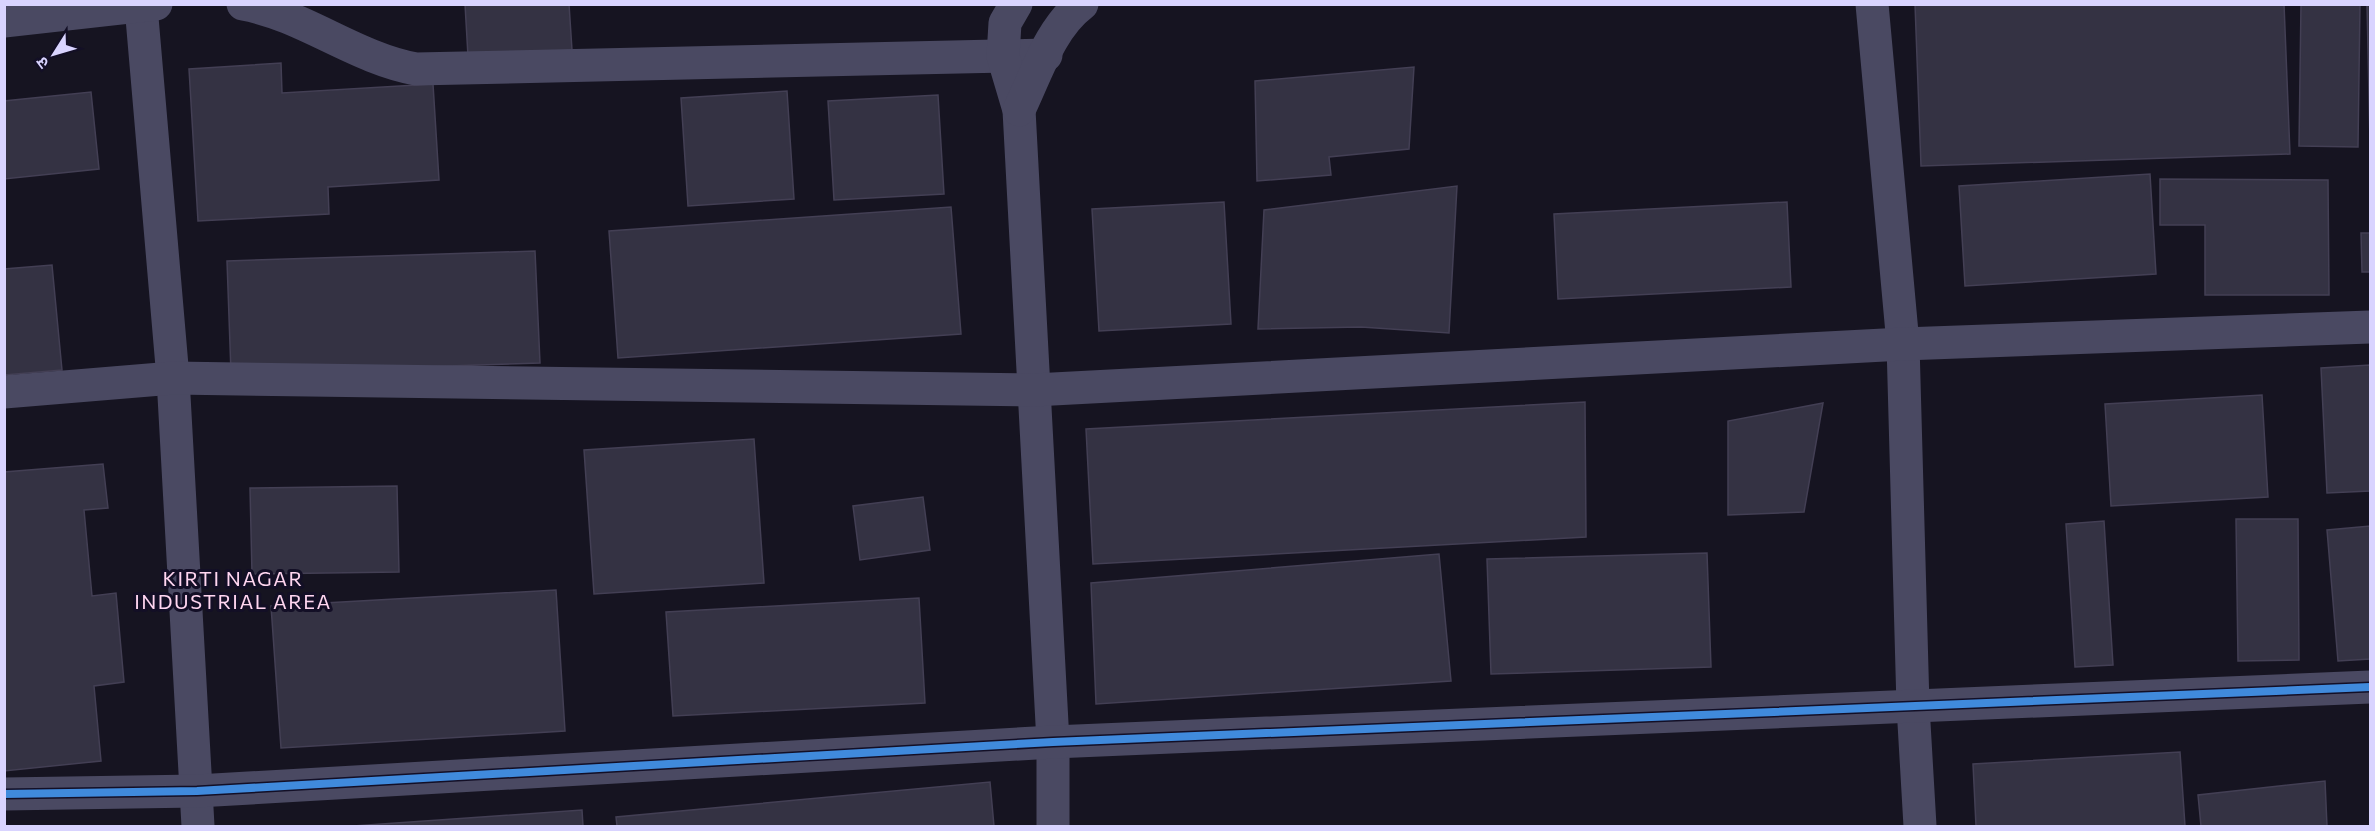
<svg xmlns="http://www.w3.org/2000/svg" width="2375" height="831" font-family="Commissioner,'Noto Sans Devanagari',sans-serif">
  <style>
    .building { fill: #343243; stroke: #433f54; stroke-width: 1.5 }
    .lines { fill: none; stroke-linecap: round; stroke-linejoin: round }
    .street { stroke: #4a4962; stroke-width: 33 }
    .cycleway-casing { stroke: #130f26; stroke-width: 11 }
    .cycleway { stroke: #408adc; stroke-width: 8 }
    .labels { text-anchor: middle; stroke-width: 6; stroke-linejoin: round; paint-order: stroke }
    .neighbourhood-label { font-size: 20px; letter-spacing: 1.5px; fill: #ffd6f0; stroke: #130f26 }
  </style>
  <rect width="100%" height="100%" fill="#161421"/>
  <!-- building -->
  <g class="building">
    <path d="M 465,4 L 569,4 L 572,50 L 468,56 Z"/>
    <path d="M 1915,4 L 2284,4 L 2290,154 L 1921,166 Z"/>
    <path d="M 2301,4 L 2360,4 L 2358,147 L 2299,146 Z"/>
    <path d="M 2367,4 L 2370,4 L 2370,143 Z"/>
    <path d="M 281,63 L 282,93 L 433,84 L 439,180 L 328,187 L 329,214 L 198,221 L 189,69 Z"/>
    <path d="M 1414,67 L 1409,149 L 1329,157 L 1331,175 L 1257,181 L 1255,81 Z"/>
    <path d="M 787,91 L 794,199 L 688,206 L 681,98 Z"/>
    <path d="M 91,92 L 99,169 L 4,179 L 4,101 Z"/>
    <path d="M 938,95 L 944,194 L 834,200 L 828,101 Z"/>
    <path d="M 2150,174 L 2156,274 L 1965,286 L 1959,186 Z"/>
    <path d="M 2160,179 L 2328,180 L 2329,295 L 2205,295 L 2205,225 L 2160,225 Z"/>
    <path d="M 1457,186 L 1449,333 L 1361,327 L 1258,329 L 1264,210 Z"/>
    <path d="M 1224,202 L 1231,324 L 1099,331 L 1092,209 Z"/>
    <path d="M 1787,202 L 1791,287 L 1558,299 L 1554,214 Z"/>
    <path d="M 951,207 L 961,334 L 618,358 L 609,231 Z"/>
    <path d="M 2361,233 L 2370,233 L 2370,272 L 2362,272 Z"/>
    <path d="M 535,251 L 540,363 L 231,373 L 227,261 Z"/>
    <path d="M 52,265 L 62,370 L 4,375 L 4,269 Z"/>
    <path d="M 2370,365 L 2370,491 L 2327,493 L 2321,368 Z"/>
    <path d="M 2262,395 L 2268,497 L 2111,506 L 2105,404 Z"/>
    <path d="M 1585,402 L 1586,537 L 1093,564 L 1086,429 Z"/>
    <path d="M 1823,403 L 1804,512 L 1728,515 L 1728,421 Z"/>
    <path d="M 754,439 L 764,583 L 594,594 L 584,450 Z"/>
    <path d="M 103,464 L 108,508 L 84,510 L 92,596 L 116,593 L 124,682 L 94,686 L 101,761 L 4,771 L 4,472 Z"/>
    <path d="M 397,486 L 399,572 L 252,574 L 250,488 Z"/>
    <path d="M 923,497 L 930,550 L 860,560 L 853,506 Z"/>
    <path d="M 2236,519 L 2298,519 L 2299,660 L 2238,661 Z"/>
    <path d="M 2104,521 L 2113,665 L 2075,667 L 2066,524 Z"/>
    <path d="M 2370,526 L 2370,659 L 2338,661 L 2327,530 Z"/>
    <path d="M 1707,553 L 1711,667 L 1491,674 L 1487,559 Z"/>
    <path d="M 1439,554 L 1451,681 L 1096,704 L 1091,583 Z"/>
    <path d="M 556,590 L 565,731 L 281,748 L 271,606 Z"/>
    <path d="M 919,598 L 925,703 L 673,716 L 666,612 Z"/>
    <path d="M 2180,752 L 2185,826 L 1976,826 L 1973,764 Z"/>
    <path d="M 2325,781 L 2327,826 L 2201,826 L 2198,795 Z"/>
    <path d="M 990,782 L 994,826 L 617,826 L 616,817 Z"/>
    <path d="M 582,810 L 583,826 L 353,826 Z"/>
  </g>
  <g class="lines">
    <!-- street -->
    <g class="street">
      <path d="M 243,4 C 304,15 355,58 416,69 L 1046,55"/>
      <path d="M 1016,4 L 1005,23 L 1003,56 L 1019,110 L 1053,742 L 1053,826"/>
      <path d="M 1872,4 L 1903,344 L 1913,706 L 1920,826"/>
      <path d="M 141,6 L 173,378 L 198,826"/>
      <path d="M 4,21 L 156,4"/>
      <path d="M 1019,110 C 1036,75 1050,28 1082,4"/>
      <path d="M 4,392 L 173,378 L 1034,390 L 1903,344 L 2370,327"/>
      <path d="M 4,794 L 197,791 L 1053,742 L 2370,687"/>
    </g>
    <!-- cycleway casing -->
    <g class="cycleway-casing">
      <path id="cycleway" d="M 4,794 L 197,791 L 1053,742 L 2370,687"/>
    </g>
    <!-- cycleway -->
    <use href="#cycleway" class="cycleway"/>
  </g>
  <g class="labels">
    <!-- neighbourhood labels -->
    <g class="neighbourhood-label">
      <text x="233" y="586">KIRTI NAGAR<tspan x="233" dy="23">INDUSTRIAL AREA</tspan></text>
    </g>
  </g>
  <!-- border -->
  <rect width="2375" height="831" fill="none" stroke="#d9d4ff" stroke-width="12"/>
  <!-- north arrow -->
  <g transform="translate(54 54) rotate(233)" stroke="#130f26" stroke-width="4.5" paint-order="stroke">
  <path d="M0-4.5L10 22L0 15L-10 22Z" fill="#d9d4ff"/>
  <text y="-9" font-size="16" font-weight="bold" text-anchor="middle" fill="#d9d4ff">उ</text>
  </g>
</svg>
